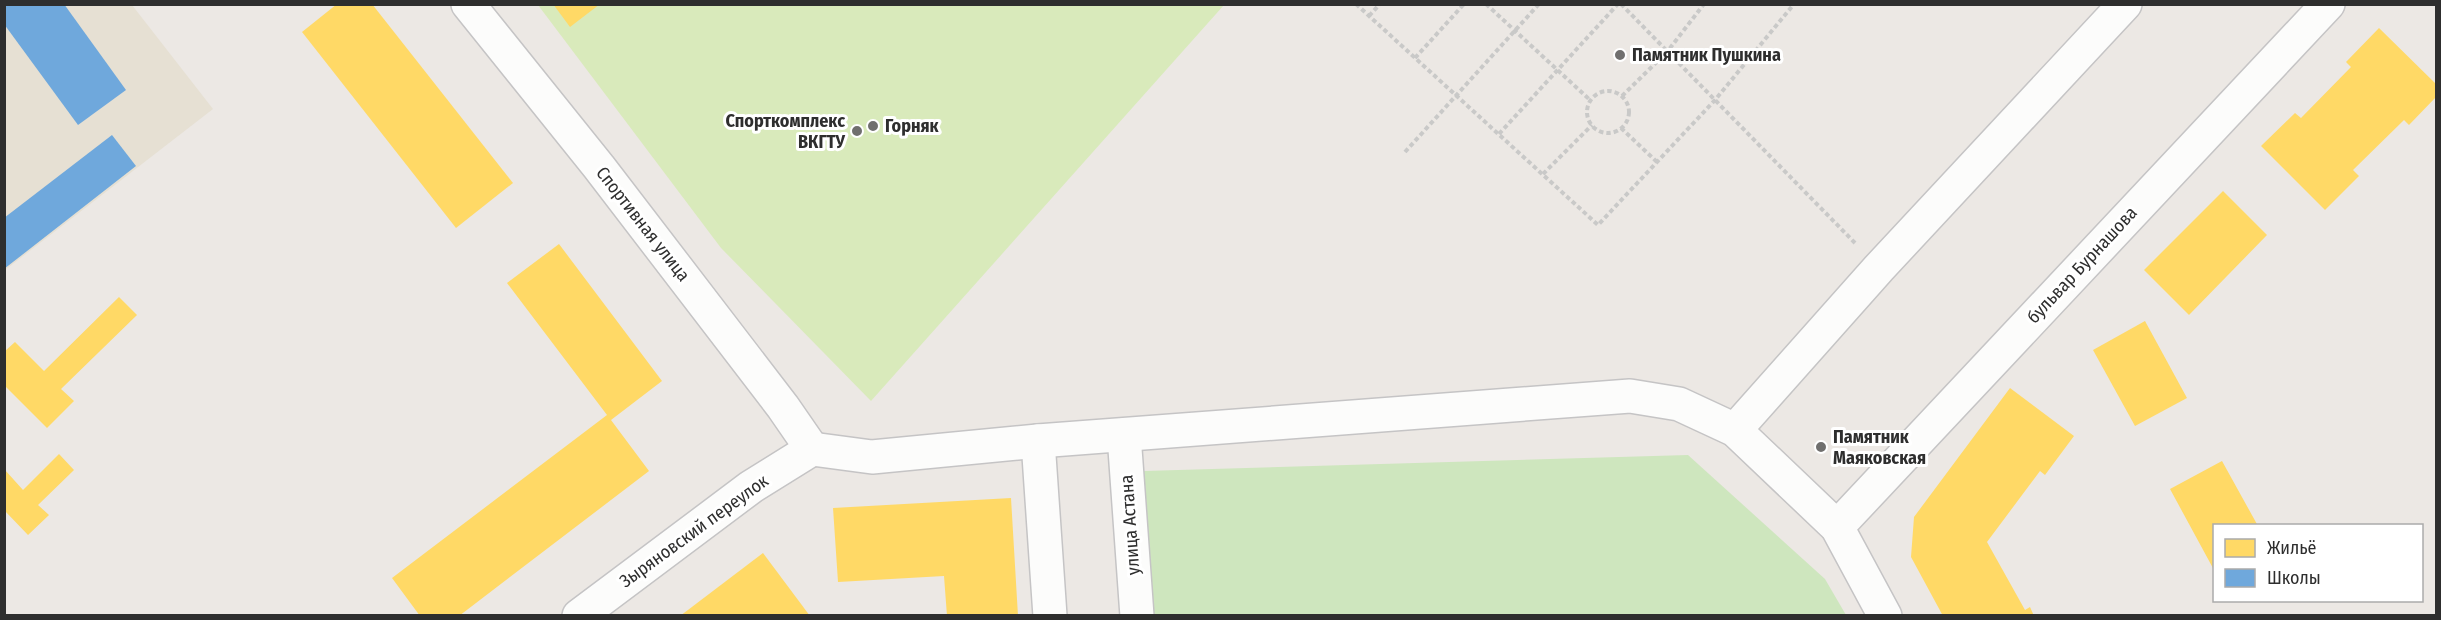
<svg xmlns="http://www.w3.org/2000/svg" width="2441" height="620" font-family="'Fira Sans Condensed',sans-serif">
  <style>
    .education { fill: #e6e0d3 }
    .green { fill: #cee6be }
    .pitch { fill: #d9eabb }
    .homes { fill: #ffd966 }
    .schools { fill: #6fa8dc }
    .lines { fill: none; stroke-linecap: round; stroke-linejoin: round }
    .minor-casing { stroke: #c5c4c5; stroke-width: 36 }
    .path { stroke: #c9c9c8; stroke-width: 4; stroke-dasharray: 4.5 3; stroke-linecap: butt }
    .minor { stroke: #fcfcfb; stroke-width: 33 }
    .poi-dot { fill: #706f6e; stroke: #fff; stroke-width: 2 }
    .labels { text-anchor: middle; stroke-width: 6; stroke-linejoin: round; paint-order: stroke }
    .poi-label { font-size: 18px; font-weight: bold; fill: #2e2e2e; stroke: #fff; text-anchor: start }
    .street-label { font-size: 18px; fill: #2e2e2e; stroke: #fff }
  </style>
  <rect width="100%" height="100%" fill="#ece8e4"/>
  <!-- education -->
  <path class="education" d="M 5,5 L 132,5 L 213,109 L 5,270 Z"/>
  <!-- green -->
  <path class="green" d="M 1688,455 L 1825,579 L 1846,615 L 1154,615 L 1144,471 Z"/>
  <!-- pitch -->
  <path class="pitch" d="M 538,5 L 1224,5 L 871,401 L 721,248 Z"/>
  <!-- homes -->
  <g class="homes">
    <path d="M 337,4 L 372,4 L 513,183 L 456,228 L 302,32 Z"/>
    <path d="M 553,4 L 600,4 L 570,27 Z"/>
    <path d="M 2379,28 L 2436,84 L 2436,97 L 2409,125 L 2404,120 L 2353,170 L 2359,176 L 2325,210 L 2261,146 L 2295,113 L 2301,118 L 2351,67 L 2346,62 Z"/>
    <path d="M 2223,191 L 2267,235 L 2189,315 L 2144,270 Z"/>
    <path d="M 559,244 L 662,381 L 611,420 L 649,471 L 459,616 L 420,616 L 392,578 L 607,415 L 507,283 Z"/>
    <path d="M 119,297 L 137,315 L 61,389 L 74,401 L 47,428 L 4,385 L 4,352 L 15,342 L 44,371 Z"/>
    <path d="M 2145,321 L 2187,398 L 2135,426 L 2093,350 Z"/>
    <path d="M 2010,388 L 2074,436 L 2045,475 L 2040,471 L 1987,542 L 2025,610 L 2030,607 L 2034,616 L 1943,616 L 1911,557 L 1914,517 Z"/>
    <path d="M 59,454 L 74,470 L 38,505 L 49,515 L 28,535 L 5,511 L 5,470 L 23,490 Z"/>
    <path d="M 2222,461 L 2258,526 L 2214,526 L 2214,570 L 2170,489 Z"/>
    <path d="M 1011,498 L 1018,616 L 947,616 L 944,576 L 838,582 L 833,508 Z"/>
    <path d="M 763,553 L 810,616 L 680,616 Z"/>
  </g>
  <!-- schools -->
  <g class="schools">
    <path d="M 4,4 L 64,4 L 126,90 L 78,125 L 4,24 Z"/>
    <path d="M 112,135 L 136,166 L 4,269 L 4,218 Z"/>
  </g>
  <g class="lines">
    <!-- minor casing -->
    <g class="minor-casing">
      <g id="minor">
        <path d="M 468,4 L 599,167 L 783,407 L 812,449"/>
        <path d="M 1735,430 L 1879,268 L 2125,4"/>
        <path d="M 1124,435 L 1137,616"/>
        <path d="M 1038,441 L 1050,616"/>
        <path d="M 812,449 L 872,457 L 1038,441 L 1630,396 L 1679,404 L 1735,430 L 1837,527 L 1885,616"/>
        <path d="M 1837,527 L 2328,4"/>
        <path d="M 579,616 L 751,487 L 812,449"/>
      </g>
    </g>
    <!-- path -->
    <g class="path">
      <path d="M 1356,4 L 1598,225 L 1715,100 L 1794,4"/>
      <path d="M 1486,4 L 1590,100"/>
      <path d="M 1621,4 L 1856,244"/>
      <path d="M 1369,16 L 1380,4"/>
      <path d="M 1415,58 L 1464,4"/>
      <circle cx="1608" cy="112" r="21"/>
      <path d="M 1622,96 L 1667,52 L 1704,4"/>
      <path d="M 1621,128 L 1657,162"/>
      <path d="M 1499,134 L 1618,4"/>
      <path d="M 1405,152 L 1539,4"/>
      <path d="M 1543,174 L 1592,125"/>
    </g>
    <!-- minor -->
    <use href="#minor" class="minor"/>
  </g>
  <!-- markers -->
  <g class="poi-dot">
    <circle cx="1620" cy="55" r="6"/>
    <circle cx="873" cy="126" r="6"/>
    <circle cx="857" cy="131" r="6"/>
    <circle cx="1821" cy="447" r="6"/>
  </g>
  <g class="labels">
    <!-- poi labels -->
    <g class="poi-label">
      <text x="1632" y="61">Памятник Пушкина</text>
      <text x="845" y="127" text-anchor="end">Спорткомплекс<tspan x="845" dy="21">ВКГТУ</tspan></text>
      <text x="885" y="132">Горняк</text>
      <text x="1833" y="443">Памятник<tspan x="1833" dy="21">Маяковская</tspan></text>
    </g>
    <!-- street labels -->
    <g class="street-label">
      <text transform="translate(643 224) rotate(52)" y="6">Спортивная улица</text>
      <text transform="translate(2082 265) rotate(-47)" y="6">бульвар Бурнашова</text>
      <text transform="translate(1130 525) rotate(-94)" y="6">улица Астана</text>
      <text transform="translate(694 531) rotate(-36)" y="6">Зыряновский переулок</text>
    </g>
  </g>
  <!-- border -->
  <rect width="2441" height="620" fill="none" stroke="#2e2e2e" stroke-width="12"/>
  <!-- legend -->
  <rect x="2213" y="524" width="210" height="78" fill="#ffffff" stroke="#ababab" stroke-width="1.5"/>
  <rect x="2225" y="539" width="30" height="18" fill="#ffd966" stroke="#ababab" stroke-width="1.5"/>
  <text x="2267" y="554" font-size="18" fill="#2e2e2e">Жильё</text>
  <rect x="2225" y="569" width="30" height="18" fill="#6fa8dc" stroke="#ababab" stroke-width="1.5"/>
  <text x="2267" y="584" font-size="18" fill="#2e2e2e">Школы</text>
</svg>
